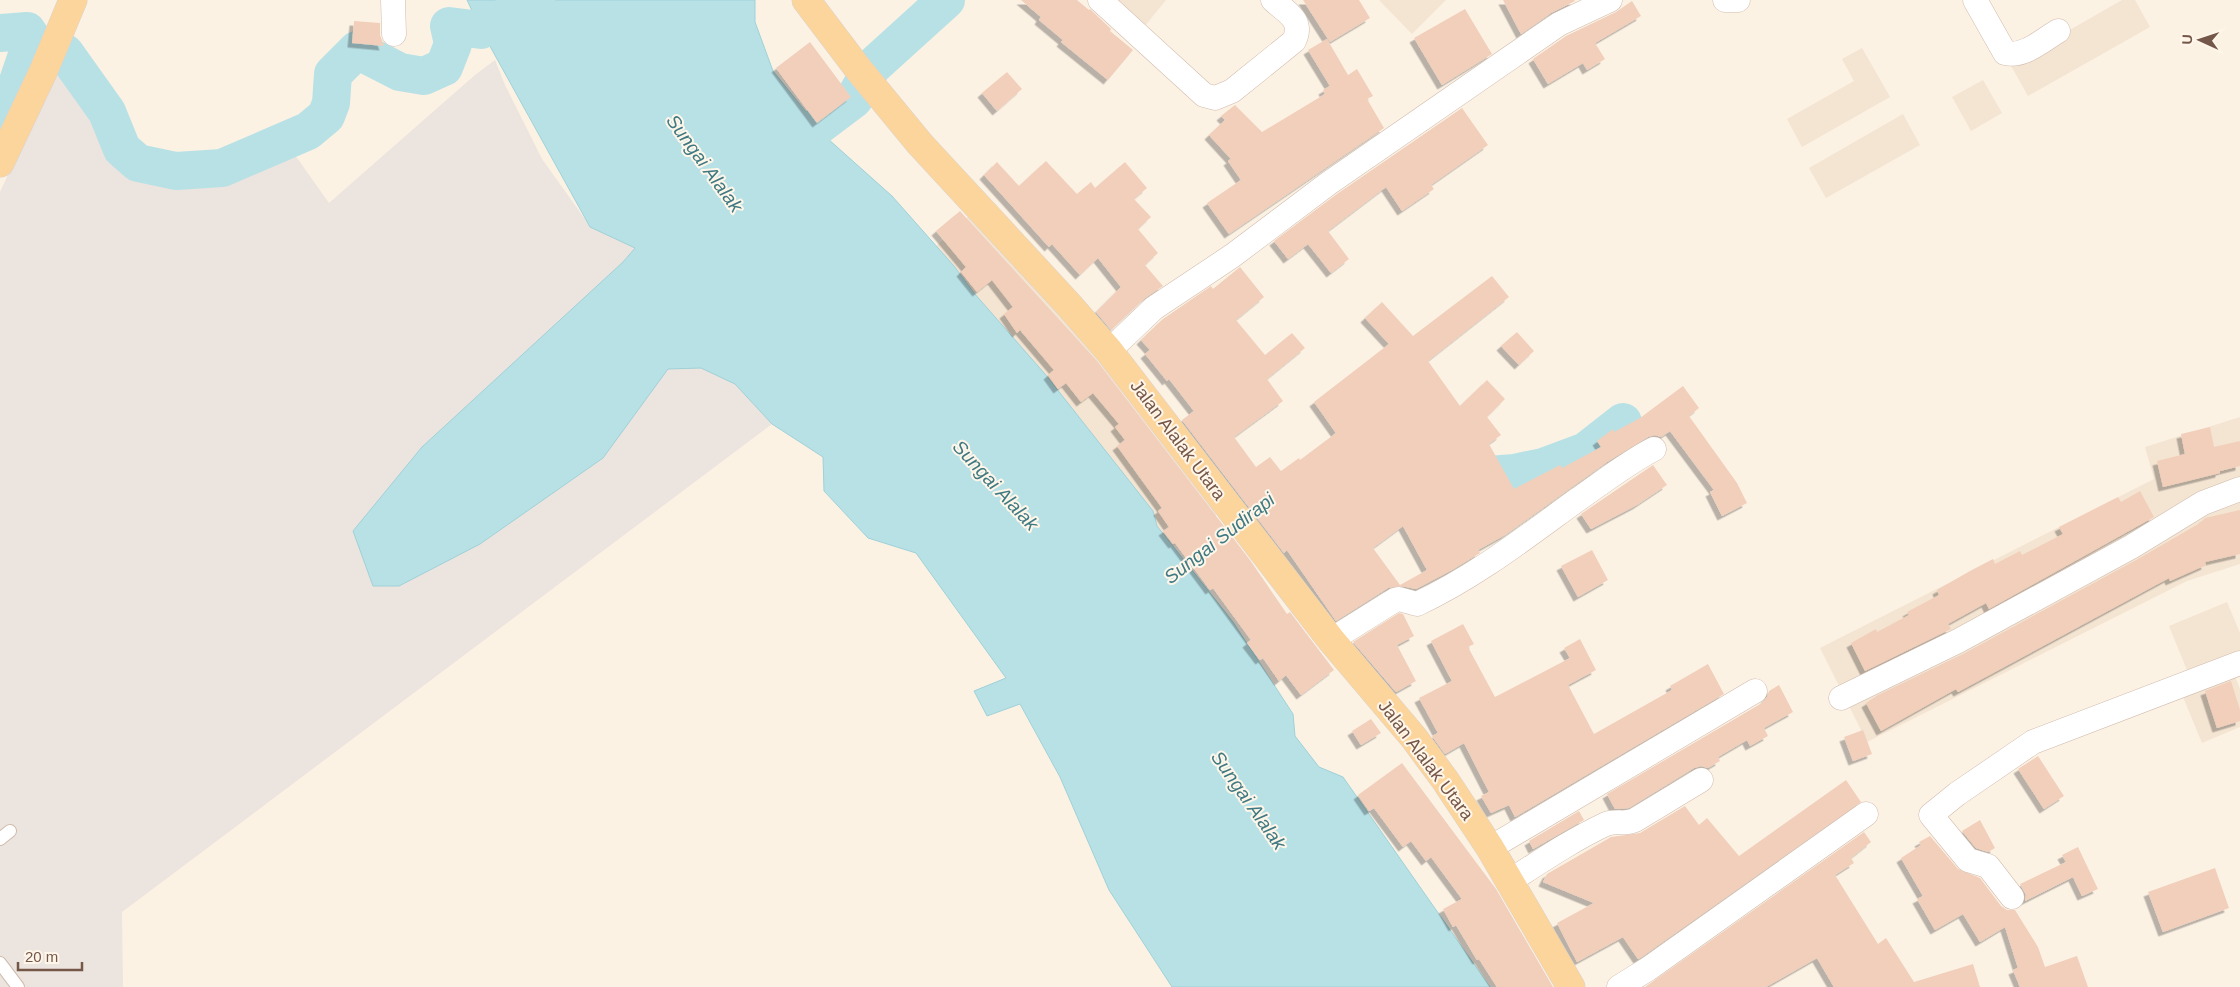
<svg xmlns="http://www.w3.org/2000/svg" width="2240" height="987" font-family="Helvetica,sans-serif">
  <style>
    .residential { fill: #f4e4d2 }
    .industrial { fill: #ece4de }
    .water { fill: #b8e1e6; stroke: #9ed1d8 }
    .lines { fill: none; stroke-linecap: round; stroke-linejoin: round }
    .river { stroke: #b8e1e6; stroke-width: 38 }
    .building { fill: #f2cfbb; fill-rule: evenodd; filter: url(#shadow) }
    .service-casing { stroke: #d0bbad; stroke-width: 14 }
    .minor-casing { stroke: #d0bbad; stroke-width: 25 }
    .primary-casing { stroke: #dbd3d0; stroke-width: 29 }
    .service { stroke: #fff; stroke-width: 12 }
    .minor { stroke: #fff; stroke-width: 24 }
    .primary { stroke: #fbd59c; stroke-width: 28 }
    .labels { text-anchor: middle; stroke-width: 4; stroke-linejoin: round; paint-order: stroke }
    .street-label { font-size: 18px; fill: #755749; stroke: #fff6ea }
    .water-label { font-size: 19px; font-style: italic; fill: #3f7982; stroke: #fff6ea }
  </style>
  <defs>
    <filter id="shadow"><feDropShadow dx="-4.5" dy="4.5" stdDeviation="0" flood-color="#0004"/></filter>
  </defs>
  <rect width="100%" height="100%" fill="#fcf2e4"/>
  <!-- residential -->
  <g class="residential">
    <path d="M 1112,0 L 1166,0 L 1144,27 Z"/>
    <path d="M 1379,0 L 1446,0 L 1412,34 Z"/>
    <path d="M 2122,0 L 2135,0 L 2150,27 L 2028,96 L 2010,64 Z"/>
    <path d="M 1862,48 L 1890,97 L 1802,147 L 1787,119 L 1854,81 L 1842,59 Z"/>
    <path d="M 1983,80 L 2002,113 L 1971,131 L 1952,97 Z"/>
    <path d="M 1903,114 L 1920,145 L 1826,198 L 1809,168 Z"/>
    <path d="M 971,214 L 1102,358 L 1219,513 L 1166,552 L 924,257 Z"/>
    <path d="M 2240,417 L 2240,485 L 2182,501 L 2137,533 L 1842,692 L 1820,648 L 2154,479 L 2145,447 Z"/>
    <path d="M 2240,497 L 2240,564 L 2187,581 L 1867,742 L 1848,704 L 2195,510 Z"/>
    <path d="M 2227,602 L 2240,633 L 2240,655 L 2189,675 L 2169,626 Z"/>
    <path d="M 2233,671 L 2240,689 L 2240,727 L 2202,743 L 2181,692 Z"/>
  </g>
  <!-- industrial -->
  <path class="industrial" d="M 65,53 L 118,162 L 156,182 L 222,183 L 295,155 L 329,203 L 475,75 L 495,60 L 505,85 L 542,159 L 590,226 L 635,247 L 623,262 L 772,424 L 122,912 L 123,987 L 0,987 L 0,192 Z"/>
  <!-- water -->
  <path class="water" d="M 467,0 L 755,0 L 755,22 L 773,71 L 827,138 L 892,196 L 954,266 L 974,293 L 1045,374 L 1153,511 L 1157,526 L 1233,622 L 1293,714 L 1295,736 L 1319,767 L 1343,777 L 1490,987 L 1172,987 L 1109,890 L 1060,777 L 1020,704 L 987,716 L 974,691 L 1006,678 L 916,553 L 868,538 L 824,491 L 823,457 L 772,424 L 735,384 L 701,368 L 668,369 L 603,458 L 480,544 L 399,586 L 373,586 L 353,531 L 422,447 L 623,262 L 635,248 L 590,227 L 481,30 Z"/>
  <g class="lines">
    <!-- river -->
    <g class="river">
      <path d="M 0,33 L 27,31 L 38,47 L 65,53 L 107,112 L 122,149 L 138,163 L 176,171 L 222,168 L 308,131 L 326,116 L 331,103 L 333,74 L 357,50 L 400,72 L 424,76 L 444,67 L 453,44 L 449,26 L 481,30 L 536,0"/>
      <path d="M 0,114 L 15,90 L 27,55 L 38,47"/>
      <path d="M 777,157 L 854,99 L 872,67 L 946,0"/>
      <path d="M 1461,489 L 1468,492 L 1489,475 L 1514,473 L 1543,467 L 1586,451 L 1623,422"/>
    </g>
  </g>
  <!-- building -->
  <g class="building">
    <path d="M 1021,0 L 1077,0 L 1089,10 L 1090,9 L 1111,29 L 1110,31 L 1133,50 L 1108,80 L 1061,42 L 1063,40 L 1039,20 L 1041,17 Z"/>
    <path d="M 1303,0 L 1359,0 L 1370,18 L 1330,42 Z"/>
    <path d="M 1503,0 L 1574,0 L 1575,1 L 1551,13 L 1521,34 Z"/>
    <path d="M 1632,1 L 1641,16 L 1595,43 L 1605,59 L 1587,70 L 1583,63 L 1548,84 L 1533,59 L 1566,36 L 1616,12 Z"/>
    <path d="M 1465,9 L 1492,54 L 1442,85 L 1414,38 Z"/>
    <path d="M 354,21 L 380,23 L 380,35 L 384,46 L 352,43 Z"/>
    <path d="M 1327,39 L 1348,75 L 1357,69 L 1373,96 L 1367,99 L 1384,128 L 1229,234 L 1207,203 L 1241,180 L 1228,161 L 1231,159 L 1209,135 L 1225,120 L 1221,116 L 1235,105 L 1262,132 L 1325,94 L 1323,90 L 1330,86 L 1308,50 Z"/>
    <path d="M 810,42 L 851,97 L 817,123 L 776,68 Z"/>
    <path d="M 1007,72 L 1022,89 L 997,111 L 982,93 Z"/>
    <path d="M 1462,108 L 1488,145 L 1431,185 L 1434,189 L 1402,211 L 1386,187 L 1328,231 L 1349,259 L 1331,273 L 1308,244 L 1288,259 L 1274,241 L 1337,194 Z"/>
    <path d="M 1046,161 L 1077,194 L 1091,182 L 1095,188 L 1125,162 L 1147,188 L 1134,199 L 1151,217 L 1138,229 L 1158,253 L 1145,265 L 1163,286 L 1145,298 L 1111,330 L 1096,312 L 1121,287 L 1098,258 L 1080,275 L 1052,244 L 1049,247 L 984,175 L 997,162 L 1019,186 Z"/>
    <path d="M 960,211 L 1097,361 L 1250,560 L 1287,614 L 1290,612 L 1334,670 L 1301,695 L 1286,675 L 1279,681 L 1263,658 L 1260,660 L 1247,643 L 1251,640 L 1213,588 L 1210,590 L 1175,543 L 1173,544 L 1163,531 L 1169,527 L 1158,511 L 1162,508 L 1117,446 L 1125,440 L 1115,427 L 1119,424 L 1093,393 L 1081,402 L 1066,383 L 1058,389 L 1048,375 L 1054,370 L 1020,330 L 1017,333 L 1004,314 L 1013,307 L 992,280 L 977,292 L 961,272 L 966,267 L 936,231 Z"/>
    <path d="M 1240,267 L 1264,297 L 1236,320 L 1265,355 L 1292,333 L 1305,348 L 1267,379 L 1283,401 L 1234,437 L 1256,467 L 1270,457 L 1281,471 L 1299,458 L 1300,460 L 1336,433 L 1314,402 L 1389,344 L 1365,318 L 1382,302 L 1413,336 L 1492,276 L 1509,297 L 1428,361 L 1460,406 L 1487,380 L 1505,399 L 1487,417 L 1501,435 L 1489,444 L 1514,489 L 1560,465 L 1562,468 L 1601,447 L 1597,441 L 1613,429 L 1614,432 L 1640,418 L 1683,386 L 1699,408 L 1689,416 L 1737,483 L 1747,503 L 1722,516 L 1710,492 L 1714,490 L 1670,431 L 1661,437 L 1655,435 L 1648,437 L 1607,462 L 1505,535 L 1478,550 L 1480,553 L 1452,570 L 1416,589 L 1402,586 L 1388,588 L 1336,621 L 1287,550 L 1284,553 L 1182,420 L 1194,411 L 1169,379 L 1167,381 L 1145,354 L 1150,350 L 1141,340 L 1163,319 L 1211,286 L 1213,289 ZM 1403,526 L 1427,570 L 1400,585 L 1373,548 Z"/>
    <path d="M 1517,332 L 1534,351 L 1519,365 L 1501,346 Z"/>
    <path d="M 2210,427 L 2214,447 L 2240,441 L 2240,466 L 2220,471 L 2220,473 L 2163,487 L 2157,461 L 2185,454 L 2181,434 Z"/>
    <path d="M 1653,465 L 1667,485 L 1637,505 L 1591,529 L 1581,514 Z"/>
    <path d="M 2140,491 L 2154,517 L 1989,609 L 1986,603 L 1948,624 L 1951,629 L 1865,671 L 1851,643 L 1876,629 L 1877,632 L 1909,615 L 1907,612 L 1939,595 L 1937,590 L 1970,571 L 1993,559 L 1995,564 L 2020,551 L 2022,555 L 2063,534 L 2059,527 L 2118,497 L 2121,502 Z"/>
    <path d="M 2240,510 L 2240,554 L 2205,562 L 2206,565 L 2170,581 L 2169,578 L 1958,692 L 1956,689 L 1881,731 L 1866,703 L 1878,695 L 1965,653 L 2138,559 L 2200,523 L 2205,518 Z"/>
    <path d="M 1592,550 L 1608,580 L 1578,597 L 1561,566 Z"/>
    <path d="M 1399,613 L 1403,614 L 1414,636 L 1397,645 L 1416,681 L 1396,692 L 1353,642 Z"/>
    <path d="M 1463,624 L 1474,644 L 1468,647 L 1495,697 L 1570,658 L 1564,648 L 1580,639 L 1596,670 L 1568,685 L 1594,734 L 1672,690 L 1670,686 L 1708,664 L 1724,694 L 1515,817 L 1509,805 L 1491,813 L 1481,796 L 1489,792 L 1464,743 L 1445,754 L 1432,736 L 1438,733 L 1419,698 L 1452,681 L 1431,641 Z"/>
    <path d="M 2231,681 L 2240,710 L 2240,721 L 2217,728 L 2205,691 Z"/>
    <path d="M 1779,685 L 1793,712 L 1764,728 L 1768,736 L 1750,746 L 1747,740 L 1718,757 L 1720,761 L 1708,768 L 1701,766 L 1694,768 L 1629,808 L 1615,809 L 1607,794 L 1762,703 L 1767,697 L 1769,691 Z"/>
    <path d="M 1371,719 L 1381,733 L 1361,745 L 1352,731 Z"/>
    <path d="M 1863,730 L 1872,754 L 1853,761 L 1844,737 Z"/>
    <path d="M 2038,756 L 2064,796 L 2044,809 L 2018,769 Z"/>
    <path d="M 1402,763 L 1496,889 L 1553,987 L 1497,987 L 1479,959 L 1477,960 L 1456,925 L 1453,927 L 1443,909 L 1462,899 L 1431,857 L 1426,861 L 1411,841 L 1403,847 L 1374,808 L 1369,811 L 1358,795 Z"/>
    <path d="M 1846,780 L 1861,802 L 1640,958 L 1638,959 L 1623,937 L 1577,962 L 1557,923 L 1594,903 L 1543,882 L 1547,874 L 1611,837 L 1640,833 L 1685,806 L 1699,825 L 1707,818 L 1739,856 Z"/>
    <path d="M 1579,811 L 1584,820 L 1533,849 L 1529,841 Z"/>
    <path d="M 1980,820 L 1995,848 L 1988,852 L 1976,848 L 1962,831 Z"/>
    <path d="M 1864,832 L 1871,842 L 1851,858 L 1854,863 L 1835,875 L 1878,944 L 1886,938 L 1914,982 L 1973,964 L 1980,987 L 1834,987 L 1817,958 L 1766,987 L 1645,987 Z"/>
    <path d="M 1930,836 L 1958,869 L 1980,878 L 2001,906 L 2007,910 L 2015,910 L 2038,947 L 2045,967 L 2077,956 L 2088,987 L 2020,987 L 2013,970 L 2018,968 L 2005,927 L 1980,942 L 1963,914 L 1935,930 L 1917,899 L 1923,896 L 1901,858 L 1921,845 L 1919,842 Z"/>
    <path d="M 2078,847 L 2098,889 L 2082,896 L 2073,877 L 2025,901 L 2026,895 L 2020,884 L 2066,862 L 2062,855 Z"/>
    <path d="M 2215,868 L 2229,908 L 2163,932 L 2148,892 Z"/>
  </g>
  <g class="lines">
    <!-- service casing -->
    <g class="service-casing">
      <g id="service">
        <path d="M 0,839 L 10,831"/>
        <path d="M 0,963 L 18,987"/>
      </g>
    </g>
    <!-- minor casing -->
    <g class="minor-casing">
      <g id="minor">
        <path d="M 393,0 L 394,34"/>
        <path d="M 1100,0 L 1204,95 L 1215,98 L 1232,91 L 1294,41 C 1304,20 1287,13 1273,0"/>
        <path d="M 1725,0 L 1738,0"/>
        <path d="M 1975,0 L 2005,53 C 2023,58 2043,40 2058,31"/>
        <path d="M 1109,351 L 1154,308 L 1232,256 L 1329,183 L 1559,24 L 1610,0"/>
        <path d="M 1331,640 L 1395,600 L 1399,599 L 1417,604 C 1475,577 1526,537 1577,500 C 1603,482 1627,463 1654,449"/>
        <path d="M 1841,698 L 1958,641 L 2131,547 L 2203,503 L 2240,489"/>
        <path d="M 1490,848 L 1755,691"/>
        <path d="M 1510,881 C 1541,861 1572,840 1606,824 C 1617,820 1625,825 1635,820 L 1701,780"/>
        <path d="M 2012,897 L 1988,866 L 1968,860 L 1931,815 L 1957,794 L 2033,742 L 2240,663"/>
        <path d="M 1619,987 L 1648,969 L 1866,814"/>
      </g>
    </g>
    <!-- primary casing -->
    <g class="primary-casing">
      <g id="primary">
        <path d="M 806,0 L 859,70 L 920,144 L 1068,304 L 1109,351 L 1331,640 L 1414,738 L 1445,780 L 1490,848 L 1571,987"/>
        <path d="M 0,163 L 43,72 L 73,0"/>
      </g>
    </g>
    <!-- service -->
    <use href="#service" class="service"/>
    <!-- minor -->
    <use href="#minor" class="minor"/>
    <!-- primary -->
    <use href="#primary" class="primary"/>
  </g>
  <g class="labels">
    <!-- street labels -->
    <g class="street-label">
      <text transform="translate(1178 440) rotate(53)" y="6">Jalan Alalak Utara</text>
      <text transform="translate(1426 760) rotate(53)" y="6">Jalan Alalak Utara</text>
    </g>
    <!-- water labels -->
    <g class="water-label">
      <text transform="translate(705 163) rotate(54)" y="7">Sungai Alalak</text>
      <text transform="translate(996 485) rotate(47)" y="7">Sungai Alalak</text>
      <text transform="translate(1219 538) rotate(-38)" y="7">Sungai Sudirapi</text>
      <text transform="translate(1249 800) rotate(55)" y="7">Sungai Alalak</text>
    </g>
  </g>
  <!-- north arrow -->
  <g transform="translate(2200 40) rotate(273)" stroke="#fff6ea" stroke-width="4" paint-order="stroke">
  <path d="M0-4L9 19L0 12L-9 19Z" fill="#755749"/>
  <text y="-8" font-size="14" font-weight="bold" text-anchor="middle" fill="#755749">U</text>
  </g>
  <!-- scale -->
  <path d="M18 962v8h64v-8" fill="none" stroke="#755749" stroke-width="2.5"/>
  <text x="25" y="962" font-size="15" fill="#755749" stroke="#fff6ea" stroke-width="4" paint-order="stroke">20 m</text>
</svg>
